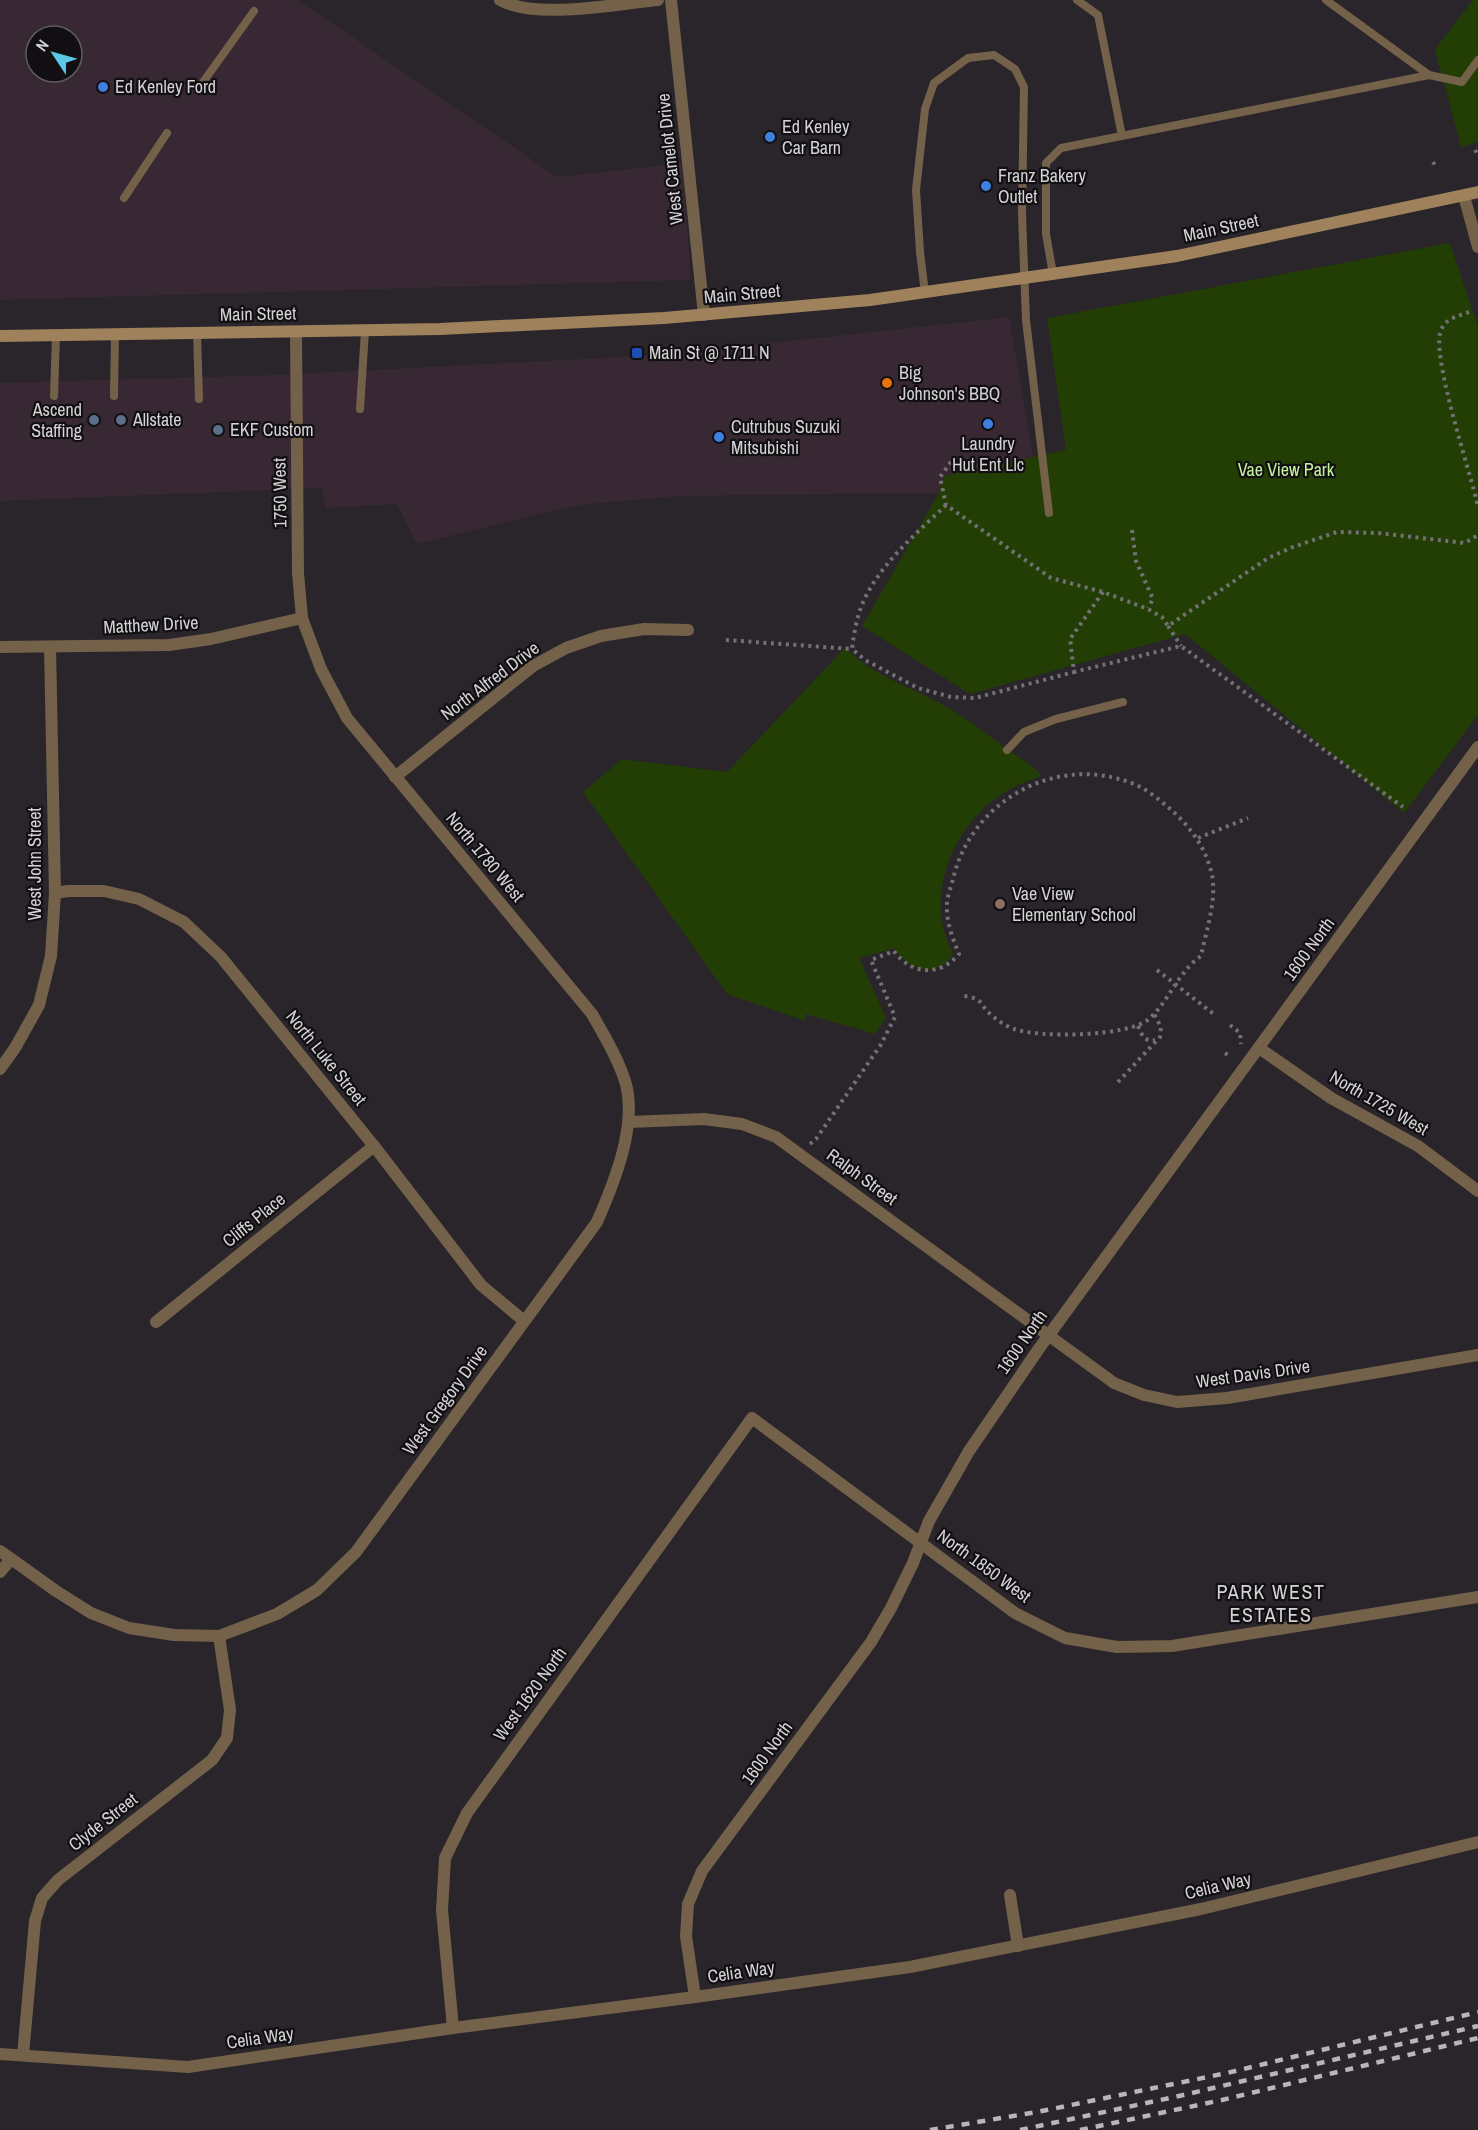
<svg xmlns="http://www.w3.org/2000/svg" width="1478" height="2130" font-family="'Archivo Narrow',sans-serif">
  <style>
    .commercial { fill: #382833; fill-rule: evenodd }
    .green { fill: #233e05 }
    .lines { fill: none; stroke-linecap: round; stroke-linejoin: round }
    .path { stroke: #747175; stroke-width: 4; stroke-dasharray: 3 4.5; stroke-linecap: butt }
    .service { stroke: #74614a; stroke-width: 8 }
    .minor { stroke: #74614a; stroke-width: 12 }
    .secondary { stroke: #9f825c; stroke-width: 12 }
    .rail { stroke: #b8b6b9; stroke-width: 4.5; stroke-dasharray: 8 8; stroke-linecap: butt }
    .shop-dot { fill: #3f7fe0; stroke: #110f11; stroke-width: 2 }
    .transit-dot { fill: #1a4fb4; stroke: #110f11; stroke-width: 2 }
    .food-dot { fill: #e8710a; stroke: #110f11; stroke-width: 2 }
    .service-dot { fill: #5c6f8a; stroke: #110f11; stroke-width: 2 }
    .education-dot { fill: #8d6e63; stroke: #110f11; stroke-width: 2 }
    .labels { text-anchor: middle; stroke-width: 4.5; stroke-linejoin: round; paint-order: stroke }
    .poi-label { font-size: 18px; fill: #d4d2d5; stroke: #110f11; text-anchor: start }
    .street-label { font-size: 18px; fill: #d4d2d5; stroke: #110f11 }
    .park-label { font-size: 18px; fill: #c3f49d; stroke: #110f11 }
    .neighbourhood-label { font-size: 20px; letter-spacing: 1.5px; fill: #d4d2d5; stroke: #110f11 }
  </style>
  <rect width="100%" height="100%" fill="#29252a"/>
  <!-- commercial -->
  <g class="commercial">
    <path d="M 0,0 L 298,0 L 557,177 L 682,163 L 691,280 L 0,300 ZM 36,36 L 72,36 L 72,72 L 36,72 Z"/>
    <path d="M 1009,317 L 1033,458 L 944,476 L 939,493 L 678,496 L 578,505 L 417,544 L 397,504 L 326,508 L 322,488 L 0,501 L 0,383 L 276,375 L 660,355 Z"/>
  </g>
  <!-- green -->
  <g class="green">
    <path d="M 1473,0 L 1478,0 L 1478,142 L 1461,147 L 1435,49 Z"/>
    <path d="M 1450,243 L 1478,327 L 1478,715 L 1404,813 L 1185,634 L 970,694 L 862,626 L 939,493 L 944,476 L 1066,450 L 1047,318 Z"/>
    <path d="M 845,648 C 877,680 920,689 957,713 C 983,730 1007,750 1033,767 L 1042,776 C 1028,781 1013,786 1000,795 C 960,822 934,875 942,923 C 944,934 949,944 953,954 C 937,979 908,971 895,948 L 859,958 L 886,1018 L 875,1034 L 806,1014 L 805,1021 L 727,994 L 583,792 L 622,759 L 727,772 Z"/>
  </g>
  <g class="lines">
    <!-- path -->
    <g class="path">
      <path d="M 1475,150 L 1477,153"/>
      <path d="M 1433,162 L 1435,165"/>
      <path d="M 1469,312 C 1459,316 1447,318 1442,328 C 1428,349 1472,476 1478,507"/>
      <path d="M 951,462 L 940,477 L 946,505 L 1051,578 L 1103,592 L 1148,609 L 1162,617 L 1168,626 L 1268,558 L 1293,547 L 1337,532 L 1378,533 L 1465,543 L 1478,535"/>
      <path d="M 946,505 C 917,533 882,562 864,600 C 857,615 854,633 852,649 L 865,660 L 918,688 L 951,697 L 975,698 L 1074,672"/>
      <path d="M 1132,530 L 1136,561 L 1153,599 L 1148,608"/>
      <path d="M 1103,592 L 1070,639 L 1074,672 L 1181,646 L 1403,807"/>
      <path d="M 1168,626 L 1181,646"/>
      <path d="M 726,640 L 852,649"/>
      <path d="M 1198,838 L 1248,818"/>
      <path d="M 1157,970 L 1215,1015"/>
      <path d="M 1230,1025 L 1240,1033 L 1241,1044"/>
      <path d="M 1138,1026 C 1142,1035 1144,1042 1155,1040"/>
      <path d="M 1225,1053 L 1231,1057"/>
      <path d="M 1118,1082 L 1160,1037 L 1161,1027 L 1154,1014"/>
      <path d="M 810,1144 L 816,1139 L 880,1046 L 895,1017 L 871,960 L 894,951 C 911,975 940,977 959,954 C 953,939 946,922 947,905 C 947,897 951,887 953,879 C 972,799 1058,753 1134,784 C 1147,789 1158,799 1168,807 C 1189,825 1206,847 1212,875 C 1217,901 1206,931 1201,956 C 1178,972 1169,1001 1149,1019 C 1128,1037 1039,1038 1014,1029 C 1004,1025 995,1019 987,1011 C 984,1008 982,1003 979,1001 C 974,997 967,996 961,996"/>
    </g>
    <!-- service -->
    <g class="service">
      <path d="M 1077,0 L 1098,15 L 1122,136"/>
      <path d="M 1326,0 L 1429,75"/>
      <path d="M 201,85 L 254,11"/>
      <path d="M 124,198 L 167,133"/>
      <path d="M 1053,274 L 1046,234 L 1046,163 L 1061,148 L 1429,75 L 1462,82 L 1478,60"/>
      <path d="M 925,293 L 920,252 L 916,190 L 925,109 L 934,83 L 968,58 L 994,55 L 1015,69 L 1024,87 L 1022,214 L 1026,320 L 1049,513"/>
      <path d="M 197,333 L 199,399"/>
      <path d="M 54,396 L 56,335"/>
      <path d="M 114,396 L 115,335"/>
      <path d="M 360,409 L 365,331"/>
      <path d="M 1007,750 L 1024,732 L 1056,719 L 1123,702"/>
    </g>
    <!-- minor -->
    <g class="minor">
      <path d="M 500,0 C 536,20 616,4 658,0"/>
      <path d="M 671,0 L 704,315"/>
      <path d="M 1464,196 L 1478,247"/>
      <path d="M 0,647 L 169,645 L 211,639 L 302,618"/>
      <path d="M 395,777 L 533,666 L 566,648 L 601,636 L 644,629 L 688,630"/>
      <path d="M 55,893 L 68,891 L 104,891 L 139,899 L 184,922 L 221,957 L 374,1146 L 481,1285 L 524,1321"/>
      <path d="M 1259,1048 L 1331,1098 L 1418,1146 L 1478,1191"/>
      <path d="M 0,1069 L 15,1048 L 39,1005 L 51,956 L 55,893 L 50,647"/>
      <path d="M 629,1122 L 704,1119 L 742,1124 L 776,1137 L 1114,1383 L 1144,1395 L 1177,1402 L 1227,1398 L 1478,1355"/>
      <path d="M 156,1322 L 374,1146"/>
      <path d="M 0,1551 L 56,1591 L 91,1613 L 129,1628 L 174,1635 L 219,1636 L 277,1614 L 317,1590 L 356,1552 L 597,1222 C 614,1183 637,1127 626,1084 C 618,1058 605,1037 592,1014 L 347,718 L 321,669 L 302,618 L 298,573 L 296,332"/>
      <path d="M 0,1572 L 11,1559"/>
      <path d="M 1010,1895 L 1018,1946"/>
      <path d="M 695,1997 L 686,1936 L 688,1904 L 702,1871 L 871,1642 L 891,1608 L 913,1563 L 929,1521 L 969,1451 L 1038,1350 L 1478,747"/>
      <path d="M 453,2028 L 442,1910 L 445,1858 L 467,1813 L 752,1418 L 1015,1613 L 1065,1638 L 1117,1647 L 1172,1646 L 1478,1597"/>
      <path d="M 0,2054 L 188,2067 L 453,2028 L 695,1997 L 910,1967 L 1201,1909 L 1478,1842"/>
      <path d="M 23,2055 L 35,1921 L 42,1898 L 58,1880 L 212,1760 L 227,1738 L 230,1710 L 219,1636"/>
    </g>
    <!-- secondary -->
    <path class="secondary" d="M 0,336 L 440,329 L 664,318 L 870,300 L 1177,256 L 1478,192"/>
    <!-- rail -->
    <g class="rail">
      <path d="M 930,2130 L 1037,2112 L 1227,2073 L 1478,2012"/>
      <path d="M 1020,2130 L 1179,2096 L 1478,2026"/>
      <path d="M 1080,2130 L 1222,2100 L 1478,2038"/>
    </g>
  </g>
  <!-- markers -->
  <g class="shop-dot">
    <circle cx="103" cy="87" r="6"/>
    <circle cx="770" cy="137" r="6"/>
    <circle cx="986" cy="186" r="6"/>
    <circle cx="988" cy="424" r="6"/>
    <circle cx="719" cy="437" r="6"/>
  </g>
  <rect class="transit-dot" x="631" y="347" width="12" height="12" rx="3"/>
  <circle class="food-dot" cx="887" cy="383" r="6"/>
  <g class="service-dot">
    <circle cx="94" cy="420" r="6"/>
    <circle cx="121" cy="420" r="6"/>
    <circle cx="218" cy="430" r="6"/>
  </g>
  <circle class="education-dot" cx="1000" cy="904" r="6"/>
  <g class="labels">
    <!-- poi labels -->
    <g class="poi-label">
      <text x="115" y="93">Ed Kenley Ford</text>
      <text x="782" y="133">Ed Kenley<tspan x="782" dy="21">Car Barn</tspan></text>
      <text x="998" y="182">Franz Bakery<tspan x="998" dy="21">Outlet</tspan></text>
      <text x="649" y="359">Main St @ 1711 N</text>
      <text x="899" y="379">Big<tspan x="899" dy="21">Johnson's BBQ</tspan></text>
      <text x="82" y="416" text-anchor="end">Ascend<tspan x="82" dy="21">Staffing</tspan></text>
      <text x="133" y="426">Allstate</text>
      <text x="731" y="433">Cutrubus Suzuki<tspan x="731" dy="21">Mitsubishi</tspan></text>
      <text x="230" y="436">EKF Custom</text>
      <text x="988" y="450" text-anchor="middle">Laundry<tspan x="988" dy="21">Hut Ent Llc</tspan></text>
      <text x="1012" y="900">Vae View<tspan x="1012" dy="21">Elementary School</tspan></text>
    </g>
    <!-- street labels -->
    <g class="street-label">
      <text transform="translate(670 159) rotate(-96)" y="6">West Camelot Drive</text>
      <text transform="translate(1221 228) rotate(-12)" y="6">Main Street</text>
      <text transform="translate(742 294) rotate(-5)" y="6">Main Street</text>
      <text transform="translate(258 314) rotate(-1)" y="6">Main Street</text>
      <text transform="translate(280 493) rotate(-91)" y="6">1750 West</text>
      <text transform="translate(151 625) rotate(-3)" y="6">Matthew Drive</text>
      <text transform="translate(490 681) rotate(-37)" y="6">North Alfred Drive</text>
      <text transform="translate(485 857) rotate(50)" y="6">North 1780 West</text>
      <text transform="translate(35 864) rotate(-90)" y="6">West John Street</text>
      <text transform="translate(1309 949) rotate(-54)" y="6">1600 North</text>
      <text transform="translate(326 1058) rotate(51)" y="6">North Luke Street</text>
      <text transform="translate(1379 1103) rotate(30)" y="6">North 1725 West</text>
      <text transform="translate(862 1177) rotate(36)" y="6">Ralph Street</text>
      <text transform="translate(254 1220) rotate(-39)" y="6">Cliffs Place</text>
      <text transform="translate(1022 1342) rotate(-55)" y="6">1600 North</text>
      <text transform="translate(1253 1374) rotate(-8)" y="6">West Davis Drive</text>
      <text transform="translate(445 1400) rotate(-54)" y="6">West Gregory Drive</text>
      <text transform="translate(984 1566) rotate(36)" y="6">North 1850 West</text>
      <text transform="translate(530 1694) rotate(-54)" y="6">West 1620 North</text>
      <text transform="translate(767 1753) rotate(-54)" y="6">1600 North</text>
      <text transform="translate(103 1822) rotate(-38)" y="6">Clyde Street</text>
      <text transform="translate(1218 1886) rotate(-13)" y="6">Celia Way</text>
      <text transform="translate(741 1972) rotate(-8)" y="6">Celia Way</text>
      <text transform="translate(260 2038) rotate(-8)" y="6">Celia Way</text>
    </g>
    <!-- park labels -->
    <g class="park-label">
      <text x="1286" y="476">Vae View Park</text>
    </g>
    <!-- neighbourhood labels -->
    <g class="neighbourhood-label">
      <text x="1271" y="1599">PARK WEST<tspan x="1271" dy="23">ESTATES</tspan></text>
    </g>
  </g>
  <!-- north arrow -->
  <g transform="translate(54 54) rotate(306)"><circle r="28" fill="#110f11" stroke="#5f5d5f" stroke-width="1.5"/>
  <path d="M0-4.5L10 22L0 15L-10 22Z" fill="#5ac8e6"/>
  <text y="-9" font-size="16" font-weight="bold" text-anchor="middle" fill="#d4d2d5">N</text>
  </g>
</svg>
